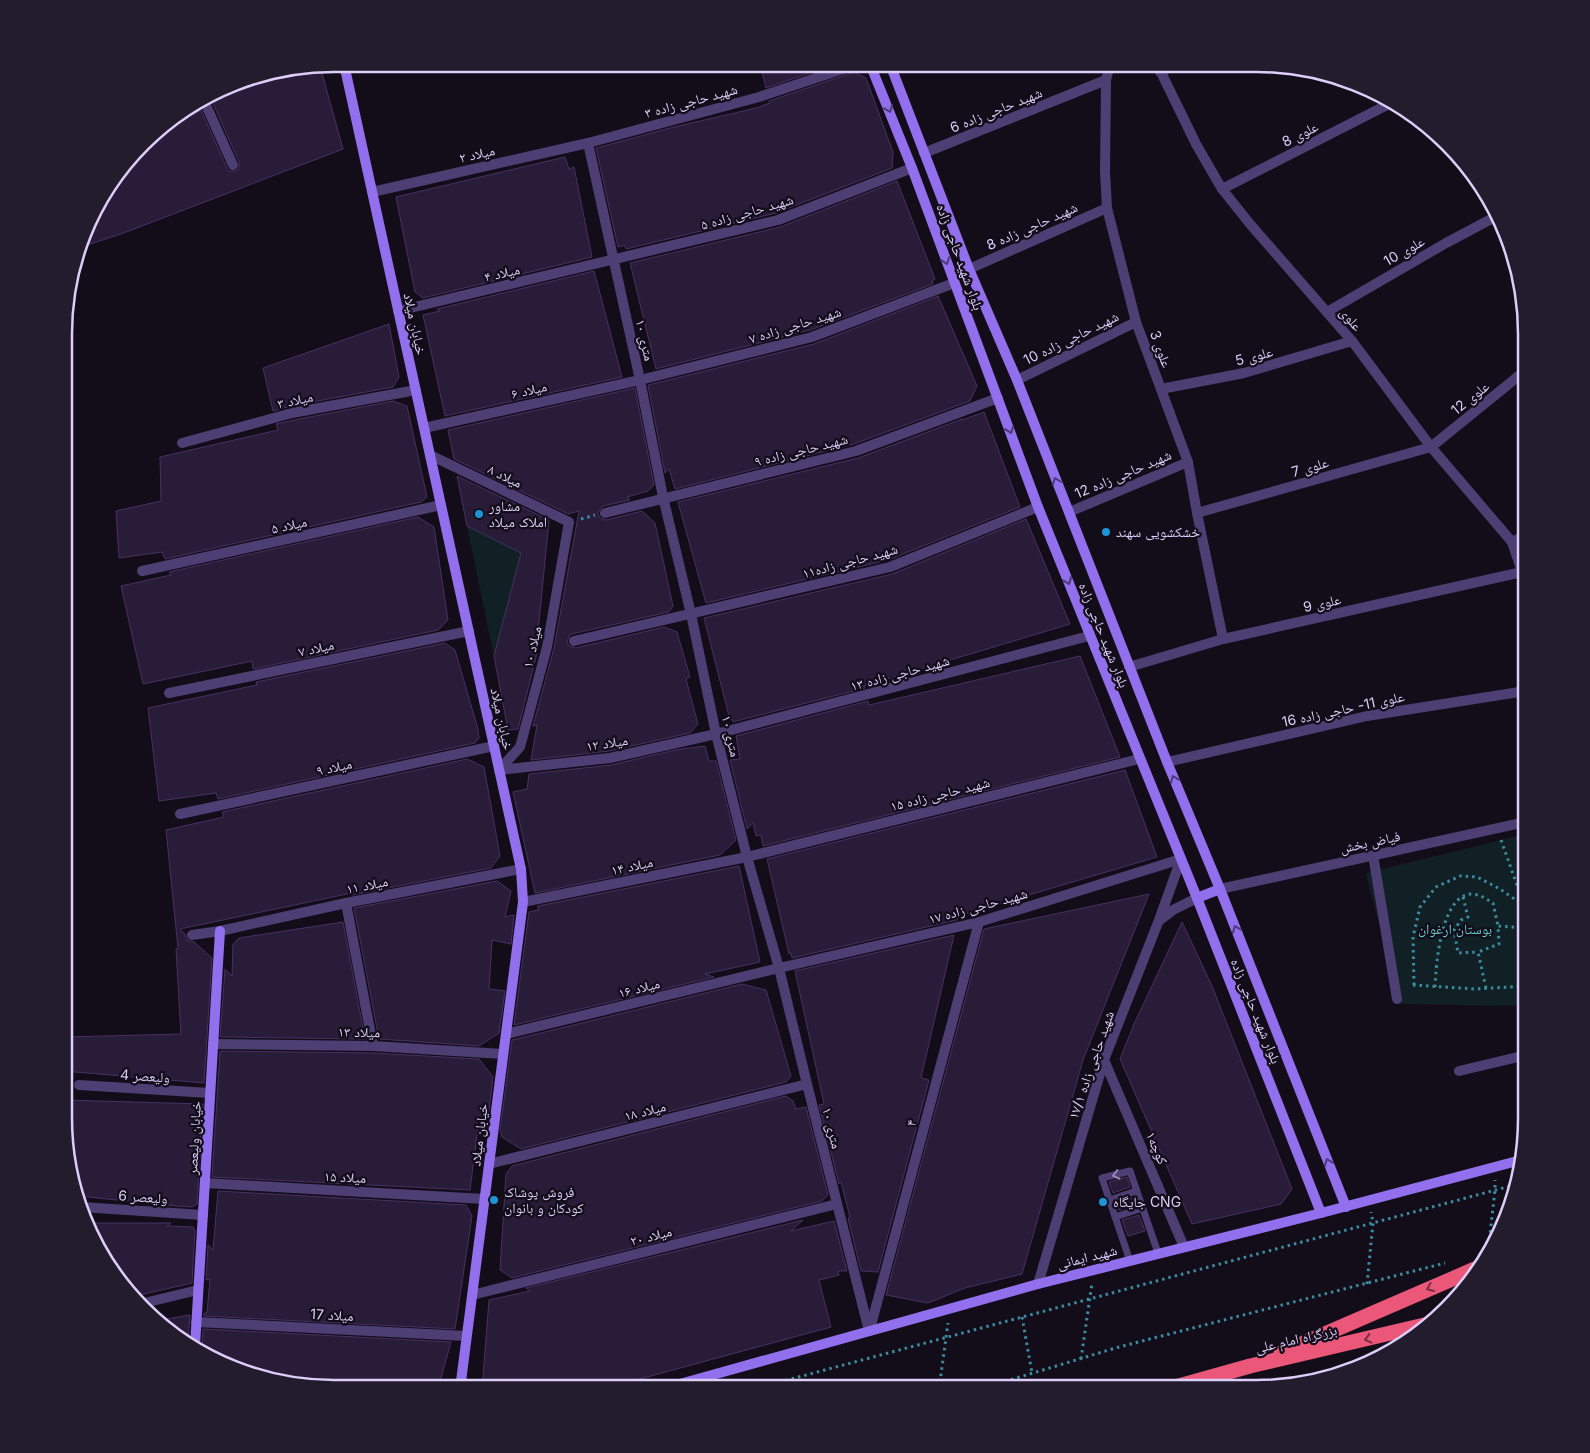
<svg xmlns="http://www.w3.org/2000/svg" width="1590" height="1453" font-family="Inter,'Noto Naskh Arabic',sans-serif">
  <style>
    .green { fill: #112024 }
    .building { fill: #291c39; stroke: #473162 }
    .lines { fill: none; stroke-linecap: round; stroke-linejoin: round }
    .path { stroke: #3b8c9f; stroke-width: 3; stroke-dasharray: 2.5 4; stroke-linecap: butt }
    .lane { stroke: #4d3e74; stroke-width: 7 }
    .street { stroke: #4d3e74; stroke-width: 10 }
    .secondary { stroke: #9270ed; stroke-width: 10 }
    .highway { stroke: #ea5779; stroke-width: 15 }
    .oneway { stroke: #4c3a79 }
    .oneway2 { stroke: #9586b6 }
    .oneway3 { stroke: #742e45 }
    .poi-dot { fill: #1b95d6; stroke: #130d1a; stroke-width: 2 }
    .labels { text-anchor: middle; stroke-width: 4.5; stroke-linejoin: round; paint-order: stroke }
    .street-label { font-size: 14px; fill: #ddcdf9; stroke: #130d1a }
    .poi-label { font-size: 14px; fill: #ddcdf9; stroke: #130d1a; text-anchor: start }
    .park-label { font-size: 14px; fill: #63cece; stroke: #130d1a }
    .rim { fill: none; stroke: #ddcdf9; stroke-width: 2.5 }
  </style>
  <rect width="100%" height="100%" fill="#130d1a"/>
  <!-- green -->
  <g class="green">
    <path d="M 467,526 L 509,547 L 522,550 L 494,657 Z"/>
    <path d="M 1526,834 L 1526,1006 L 1400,1004 L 1366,873 Z"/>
  </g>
  <!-- building -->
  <g class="building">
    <path d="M 760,64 L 836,64 L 766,88 Z"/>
    <path d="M 320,66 L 343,149 L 121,234 L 84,246 L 100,199 L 149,139 L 201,110 L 227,168 L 229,171 L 235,171 L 239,169 L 239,162 L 212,101 L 265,75 Z"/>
    <path d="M 854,72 L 866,78 L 893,152 L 892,168 L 776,213 L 626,249 L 625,245 L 618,247 L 596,148 L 670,128 L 756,108 L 770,103 L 769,101 Z"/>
    <path d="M 565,157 L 569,169 L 574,167 L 592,257 L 423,298 L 415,292 L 396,197 Z"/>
    <path d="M 897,181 L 935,279 L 932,281 L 933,284 L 810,330 L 656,369 L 630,263 L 780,227 Z"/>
    <path d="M 594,271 L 622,377 L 445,416 L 423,315 L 440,311 L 437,309 Z"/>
    <path d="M 938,296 L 977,386 L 970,401 L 854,444 L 675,489 L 669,469 L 665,473 L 648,385 L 814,344 Z"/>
    <path d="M 389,324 L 399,377 L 393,387 L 291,406 L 273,411 L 263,368 Z"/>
    <path d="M 635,388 L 654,485 L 648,491 L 627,497 L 630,500 L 603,506 L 599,511 L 598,514 L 600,518 L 606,520 L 642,511 L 655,523 L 673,606 L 669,612 L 572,634 L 569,636 L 567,642 L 569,646 L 576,648 L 664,627 L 677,632 L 690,677 L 686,679 L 698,724 L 690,733 L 609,751 L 531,760 L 537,725 L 533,726 L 554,648 L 579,511 L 568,514 L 454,459 L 448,430 Z"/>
    <path d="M 393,401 L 407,406 L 427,497 L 421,502 L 165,559 L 162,552 L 119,558 L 116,511 L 161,501 L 160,457 L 278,430 L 276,424 L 294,420 Z"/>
    <path d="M 984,412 L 1020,507 L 888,560 L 706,603 L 678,502 L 858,458 L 962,419 L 962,420 Z"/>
    <path d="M 457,476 L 549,520 L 538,632 L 542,633 L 518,729 L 508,730 L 494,656 L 521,553 L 467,526 Z"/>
    <path d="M 418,517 L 434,527 L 448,620 L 438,630 L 253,669 L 252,661 L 143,684 L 121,586 L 171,575 L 169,572 Z"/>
    <path d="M 1026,519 L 1070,624 L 864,686 L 865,688 L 733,722 L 732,719 L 730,720 L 704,618 L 892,574 Z"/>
    <path d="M 445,643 L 455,650 L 459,664 L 478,729 L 479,738 L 475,743 L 218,799 L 216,793 L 159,801 L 148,708 L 257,685 L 256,682 Z"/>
    <path d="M 1080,656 L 1120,757 L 763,846 L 761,835 L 756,836 L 753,823 L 747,829 L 730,760 L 740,759 L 736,736 L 868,701 L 869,705 Z"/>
    <path d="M 705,746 L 709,761 L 716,761 L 736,840 L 720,855 L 535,893 L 513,792 L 527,789 L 529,774 L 611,765 L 675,750 Z"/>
    <path d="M 467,759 L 484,767 L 500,856 L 491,868 L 352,895 L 352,893 L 180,929 L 185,934 L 187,940 L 194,942 L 212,958 L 204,1083 L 64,1071 L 65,1037 L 181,1034 L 176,949 L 178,948 L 166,830 L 224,817 L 222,812 Z"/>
    <path d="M 1125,770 L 1157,857 L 958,916 L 957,920 L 792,958 L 791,953 L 789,954 L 767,859 Z"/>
    <path d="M 739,866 L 760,962 L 705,974 L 714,977 L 514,1025 L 529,912 L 538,910 L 538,906 Z"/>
    <path d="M 497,881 L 511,891 L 505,917 L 514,915 L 511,944 L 492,940 L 489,989 L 505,991 L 499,1033 L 479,1046 L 379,1039 L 354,908 Z"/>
    <path d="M 1149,894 L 1083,1060 L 1022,1274 L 965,1288 L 928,1303 L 886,1295 L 984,929 Z"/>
    <path d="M 343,922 L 365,1039 L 220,1037 L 225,969 L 232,976 L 233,944 L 239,938 Z"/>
    <path d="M 1182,922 L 1212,986 L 1292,1189 L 1281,1204 L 1192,1224 L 1120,1059 L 1134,1024 Z"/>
    <path d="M 954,935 L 921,1078 L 929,1080 L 878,1272 L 863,1271 L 861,1271 L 848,1218 L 850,1217 L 841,1182 L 839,1184 L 819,1105 L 824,1104 L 795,971 Z"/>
    <path d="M 742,984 L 766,990 L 791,1076 L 786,1082 L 521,1149 L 502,1137 L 500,1130 L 512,1040 Z"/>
    <path d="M 220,1051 L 373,1053 L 479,1059 L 493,1077 L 487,1127 L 478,1127 L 470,1190 L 212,1177 Z"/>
    <path d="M 786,1096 L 793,1101 L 796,1109 L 806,1107 L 828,1195 L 822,1201 L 512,1278 L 500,1270 L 506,1174 L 512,1166 Z"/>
    <path d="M 64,1100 L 203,1104 L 197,1204 L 192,1207 L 176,1206 L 78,1196 L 64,1136 Z"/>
    <path d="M 1127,1177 L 1130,1187 L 1113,1193 L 1109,1182 Z"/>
    <path d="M 218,1191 L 466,1205 L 472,1216 L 455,1329 L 204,1316 L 204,1313 L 207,1313 L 210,1279 L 206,1280 L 208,1245 L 213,1250 Z"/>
    <path d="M 1133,1198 L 1136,1204 L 1119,1210 L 1117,1203 Z"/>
    <path d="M 1139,1215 L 1145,1231 L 1128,1236 L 1122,1220 Z"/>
    <path d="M 803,1220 L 791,1231 L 834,1221 L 847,1271 L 838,1271 L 839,1275 L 819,1280 L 831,1327 L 603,1389 L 482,1389 L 489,1300 L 530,1291 L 526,1288 Z"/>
    <path d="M 85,1223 L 171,1223 L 167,1226 L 193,1227 L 195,1230 L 192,1283 L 131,1297 Z"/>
    <path d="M 190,1315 L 188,1341 L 160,1320 Z"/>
    <path d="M 203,1329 L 451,1342 L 438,1389 L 334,1389 L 264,1380 L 215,1361 L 200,1350 L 202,1346 Z"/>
  </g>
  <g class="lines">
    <!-- path -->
    <g class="path">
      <path d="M 581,519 L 595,515"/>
      <path d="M 1501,840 L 1524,905"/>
      <path d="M 1463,897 L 1468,917 L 1461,920 L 1454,930 L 1458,953 L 1478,952"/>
      <path d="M 1413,985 L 1475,989 L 1526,986"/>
      <path d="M 1414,985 L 1413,937 L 1420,907 L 1436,887 L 1460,876 L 1477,877 L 1500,889 L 1526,907"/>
      <path d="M 1435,987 C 1436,964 1441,896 1471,894 C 1480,894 1486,899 1493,903 L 1498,926"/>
      <path d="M 1486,988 L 1478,952 L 1499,944 L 1498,926 L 1526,928"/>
      <path d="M 1488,1252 L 1495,1190 L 1495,1180"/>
      <path d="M 1480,1254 L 1488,1252"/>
      <path d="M 1367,1284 L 1373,1223 L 1371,1212"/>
      <path d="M 1022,1317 L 1032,1373"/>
      <path d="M 1081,1359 L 1092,1283"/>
      <path d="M 754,1389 L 1518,1184"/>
      <path d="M 939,1389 L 948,1323"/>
      <path d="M 980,1389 L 1119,1347 L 1445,1263"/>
    </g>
    <!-- lane -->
    <g class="lane">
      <path d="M 1110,1200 L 1136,1191"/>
      <path d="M 1115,1217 L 1142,1208"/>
      <path d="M 1130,1261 L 1102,1178 L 1130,1171 L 1158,1253"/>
    </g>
    <!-- street -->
    <g class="street">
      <path d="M 1110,64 L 1106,80 L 1105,172 L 1107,208 L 1136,322 L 1188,462 L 1197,513 L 1223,639"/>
      <path d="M 1157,64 L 1196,144 L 1222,189 L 1250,224 L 1352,341 L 1431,447 L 1512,542 L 1522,572 L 1526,589"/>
      <path d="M 1160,72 L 1177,64"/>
      <path d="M 205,103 L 233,165"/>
      <path d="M 588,143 L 640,380 L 663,497 L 691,614 L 716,734 L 747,857 L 779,968 L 807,1084 L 869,1331"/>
      <path d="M 924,153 L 1106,80"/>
      <path d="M 1222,189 L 1391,103"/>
      <path d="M 372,192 L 588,143 L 759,97 L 858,64"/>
      <path d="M 969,269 L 1107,208"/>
      <path d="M 398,311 L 778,220 L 912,168"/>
      <path d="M 1327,312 L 1446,243 L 1497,216"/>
      <path d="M 1017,380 L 1136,322"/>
      <path d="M 1161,389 L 1244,373 L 1352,341"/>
      <path d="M 424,428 L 640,380 L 812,337 L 954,283"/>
      <path d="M 182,443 L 292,413 L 416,390"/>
      <path d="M 430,455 L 569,522 L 547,647 L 520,747 L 499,770"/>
      <path d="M 1069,512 L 1188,462"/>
      <path d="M 605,513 L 856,451 L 998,398"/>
      <path d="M 1197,513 L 1431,447 L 1526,370"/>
      <path d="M 1512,542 L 1526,535"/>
      <path d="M 142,571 L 441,505"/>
      <path d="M 574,641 L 890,567 L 1038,507"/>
      <path d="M 1129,667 L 1223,639 L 1522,572"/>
      <path d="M 169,693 L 469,631"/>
      <path d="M 1167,762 L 1367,716 L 1526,691"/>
      <path d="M 499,770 L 610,758 L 716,734 L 1089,636"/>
      <path d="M 180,814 L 494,746"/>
      <path d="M 1373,855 L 1397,999"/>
      <path d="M 1220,889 L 1526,822"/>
      <path d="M 523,902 L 747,857 L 1139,759"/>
      <path d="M 346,903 L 373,1046"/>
      <path d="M 1160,920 L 1173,910 L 1197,898"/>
      <path d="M 192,935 L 220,931 L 346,903 L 521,869"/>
      <path d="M 506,1034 L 779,968 L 979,922 L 1181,859"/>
      <path d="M 213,1044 L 373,1046 L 503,1054"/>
      <path d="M 1104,1060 L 1184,1247"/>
      <path d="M 1459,1071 L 1526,1055"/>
      <path d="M 79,1085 L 210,1093"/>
      <path d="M 489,1164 L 807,1084"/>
      <path d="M 205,1183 L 484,1199"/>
      <path d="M 81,1207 L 203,1215"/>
      <path d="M 1038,1284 L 1104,1060 L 1159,920 L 1181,859"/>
      <path d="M 472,1295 L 837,1204"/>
      <path d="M 140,1304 L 198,1290"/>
      <path d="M 196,1322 L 466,1336"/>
      <path d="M 870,1329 L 979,922"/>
    </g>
    <!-- secondary -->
    <g class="secondary">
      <path d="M 344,64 L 521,869 L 523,902 L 460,1389"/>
      <path d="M 870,64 L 912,168 L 1038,507 L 1197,898 L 1321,1213"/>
      <path d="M 890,64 L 969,269 L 1017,380 L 1167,762 L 1220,889 L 1346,1207"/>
      <path d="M 1197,898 L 1220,889"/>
      <path d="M 195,1346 L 220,931"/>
      <path d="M 662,1389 L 1038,1284 L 1321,1213 L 1521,1160"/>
    </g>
    <!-- highway -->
    <g class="highway">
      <path d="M 1281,1353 L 1475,1269"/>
      <path d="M 1168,1389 L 1250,1366 L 1433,1323"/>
    </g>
  </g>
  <!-- one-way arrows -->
  <defs><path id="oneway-chevron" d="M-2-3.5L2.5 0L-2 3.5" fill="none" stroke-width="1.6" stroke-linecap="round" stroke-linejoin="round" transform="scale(1.25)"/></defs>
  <g class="oneway">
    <use href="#oneway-chevron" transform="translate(889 109) rotate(68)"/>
    <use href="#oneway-chevron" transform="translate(946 261) rotate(70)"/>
    <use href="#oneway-chevron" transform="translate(1010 430) rotate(70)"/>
    <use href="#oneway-chevron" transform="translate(1056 481) rotate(-111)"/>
    <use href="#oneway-chevron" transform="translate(1068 581) rotate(68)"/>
    <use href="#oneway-chevron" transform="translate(1174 779) rotate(-113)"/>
    <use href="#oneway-chevron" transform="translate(1236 929) rotate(-112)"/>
    <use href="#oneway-chevron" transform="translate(1328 1162) rotate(-112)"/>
  </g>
  <use class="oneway2" href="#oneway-chevron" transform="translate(1116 1175) rotate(166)"/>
  <g class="oneway3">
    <use href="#oneway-chevron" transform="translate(1430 1288) rotate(156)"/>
    <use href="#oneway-chevron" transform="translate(1368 1339) rotate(166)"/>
  </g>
  <!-- markers -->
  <g class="poi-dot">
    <circle cx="479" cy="514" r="5"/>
    <circle cx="1106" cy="532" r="5"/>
    <circle cx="494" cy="1200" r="5"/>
    <circle cx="1103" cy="1202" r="5"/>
  </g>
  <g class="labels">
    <!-- street labels -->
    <g class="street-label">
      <text transform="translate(691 101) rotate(-15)" y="5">شهید حاجی زاده ۳</text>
      <text transform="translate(996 110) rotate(-22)" y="5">شهید حاجی زاده 6</text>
      <text transform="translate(1300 134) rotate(-27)" y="5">علوی 8</text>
      <text transform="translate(477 154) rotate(-13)" y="5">میلاد ۲</text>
      <text transform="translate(747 212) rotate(-16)" y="5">شهید حاجی زاده ۵</text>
      <text transform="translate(1032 226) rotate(-24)" y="5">شهید حاجی زاده 8</text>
      <text transform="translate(1404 251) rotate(-30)" y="5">علوی 10</text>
      <text transform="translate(960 257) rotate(70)" y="5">بلوار شهید حاجی زاده</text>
      <text transform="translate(502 273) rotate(-13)" y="5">میلاد ۴</text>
      <text transform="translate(1351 319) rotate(49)" y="5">علوی</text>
      <text transform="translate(415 324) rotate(78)" y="5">خیابان میلاد</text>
      <text transform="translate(795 325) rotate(-17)" y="5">شهید حاجی زاده ۷</text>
      <text transform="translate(1071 338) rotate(-26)" y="5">شهید حاجی زاده 10</text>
      <text transform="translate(645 340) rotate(77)" y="5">۱۰ متری</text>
      <text transform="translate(1161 349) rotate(70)" y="5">علوی 3</text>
      <text transform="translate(1254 356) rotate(-15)" y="5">علوی 5</text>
      <text transform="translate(529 390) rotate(-13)" y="5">میلاد ۶</text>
      <text transform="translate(1470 398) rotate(-39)" y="5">علوی 12</text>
      <text transform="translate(295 400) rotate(-12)" y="5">میلاد ۳</text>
      <text transform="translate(801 450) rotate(-14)" y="5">شهید حاجی زاده ۹</text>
      <text transform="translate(1310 467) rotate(-16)" y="5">علوی 7</text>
      <text transform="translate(1123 474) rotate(-23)" y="5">شهید حاجی زاده 12</text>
      <text transform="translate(505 476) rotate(26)" y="5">میلاد ۸</text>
      <text transform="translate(289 525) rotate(-12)" y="5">میلاد ۵</text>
      <text transform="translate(850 561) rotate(-15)" y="5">شهید حاجی زاده۱۱</text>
      <text transform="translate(1322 603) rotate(-13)" y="5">علوی 9</text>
      <text transform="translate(1104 635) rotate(68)" y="5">بلوار شهید حاجی زاده</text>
      <text transform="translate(532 647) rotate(-77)" y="5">میلاد ۱۰</text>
      <text transform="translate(316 648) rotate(-12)" y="5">میلاد ۷</text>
      <text transform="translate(900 673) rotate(-15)" y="5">شهید حاجی زاده ۱۳</text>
      <text transform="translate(1343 709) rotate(-12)" y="5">علوی 11- حاجی زاده 16</text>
      <text transform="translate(502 719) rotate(78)" y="5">خیابان میلاد</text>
      <text transform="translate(731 736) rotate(77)" y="5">۱۰ متری</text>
      <text transform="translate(607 743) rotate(-9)" y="5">میلاد ۱۲</text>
      <text transform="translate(334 767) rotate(-12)" y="5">میلاد ۹</text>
      <text transform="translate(940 794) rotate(-14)" y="5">شهید حاجی زاده ۱۵</text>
      <text transform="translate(1370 842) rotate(-12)" y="5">فیاض بخش</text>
      <text transform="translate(632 866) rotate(-12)" y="5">میلاد ۱۴</text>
      <text transform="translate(367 885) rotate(-11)" y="5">میلاد ۱۱</text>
      <text transform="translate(978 906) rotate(-15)" y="5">شهید حاجی زاده ۱۷</text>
      <text transform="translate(639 988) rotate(-14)" y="5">میلاد ۱۶</text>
      <text transform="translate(1256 1011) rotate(68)" y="5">بلوار شهید حاجی زاده</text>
      <text transform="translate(359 1032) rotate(1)" y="5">میلاد ۱۳</text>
      <text transform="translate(1091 1065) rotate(-71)" y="5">شهید حاجی زاده ۱۷/۱</text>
      <text transform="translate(145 1076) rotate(4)" y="5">ولیعصر 4</text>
      <text transform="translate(645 1111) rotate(-14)" y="5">میلاد ۱۸</text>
      <text transform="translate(911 1123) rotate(-75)" y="5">۴</text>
      <text transform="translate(832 1128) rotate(76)" y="5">۱۰ متری</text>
      <text transform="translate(479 1135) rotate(-83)" y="5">خیابان میلاد</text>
      <text transform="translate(194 1138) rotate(-87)" y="5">خیابان ولیعصر</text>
      <text transform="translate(1157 1148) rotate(67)" y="5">کوچه۱</text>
      <text transform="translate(345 1177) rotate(3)" y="5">میلاد ۱۵</text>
      <text transform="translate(143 1197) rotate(4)" y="5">ولیعصر 6</text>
      <text transform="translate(651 1236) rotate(-14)" y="5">میلاد ۲۰</text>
      <text transform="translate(1087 1257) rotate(-14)" y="5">شهید ایمانی</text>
      <text transform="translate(332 1315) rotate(3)" y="5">میلاد 17</text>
      <text transform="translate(1296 1339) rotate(-13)" y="5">بزرگراه امام علی</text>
    </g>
    <!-- poi labels -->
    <g class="poi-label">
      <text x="489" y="511">مشاور<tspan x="489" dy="16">املاک میلاد</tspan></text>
      <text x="1116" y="537">خشکشویی سهند</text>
      <text x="504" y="1197">فروش پوشاک<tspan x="504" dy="16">کودکان و بانوان</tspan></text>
      <text x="1113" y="1207">جایگاه CNG</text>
    </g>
    <!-- park labels -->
    <g class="park-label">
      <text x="1455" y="934">بوستان ارغوان</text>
    </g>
  </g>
  <!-- crop -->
  <path d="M0 0H1590V1453H0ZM334 72H1256A262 262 0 0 1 1518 334V1118A262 262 0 0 1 1256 1380H334A262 262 0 0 1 72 1118V334A262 262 0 0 1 334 72Z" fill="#231c2c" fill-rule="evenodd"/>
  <path class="rim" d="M334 72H1256A262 262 0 0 1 1518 334V1118A262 262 0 0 1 1256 1380H334A262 262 0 0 1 72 1118V334A262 262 0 0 1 334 72Z"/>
</svg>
